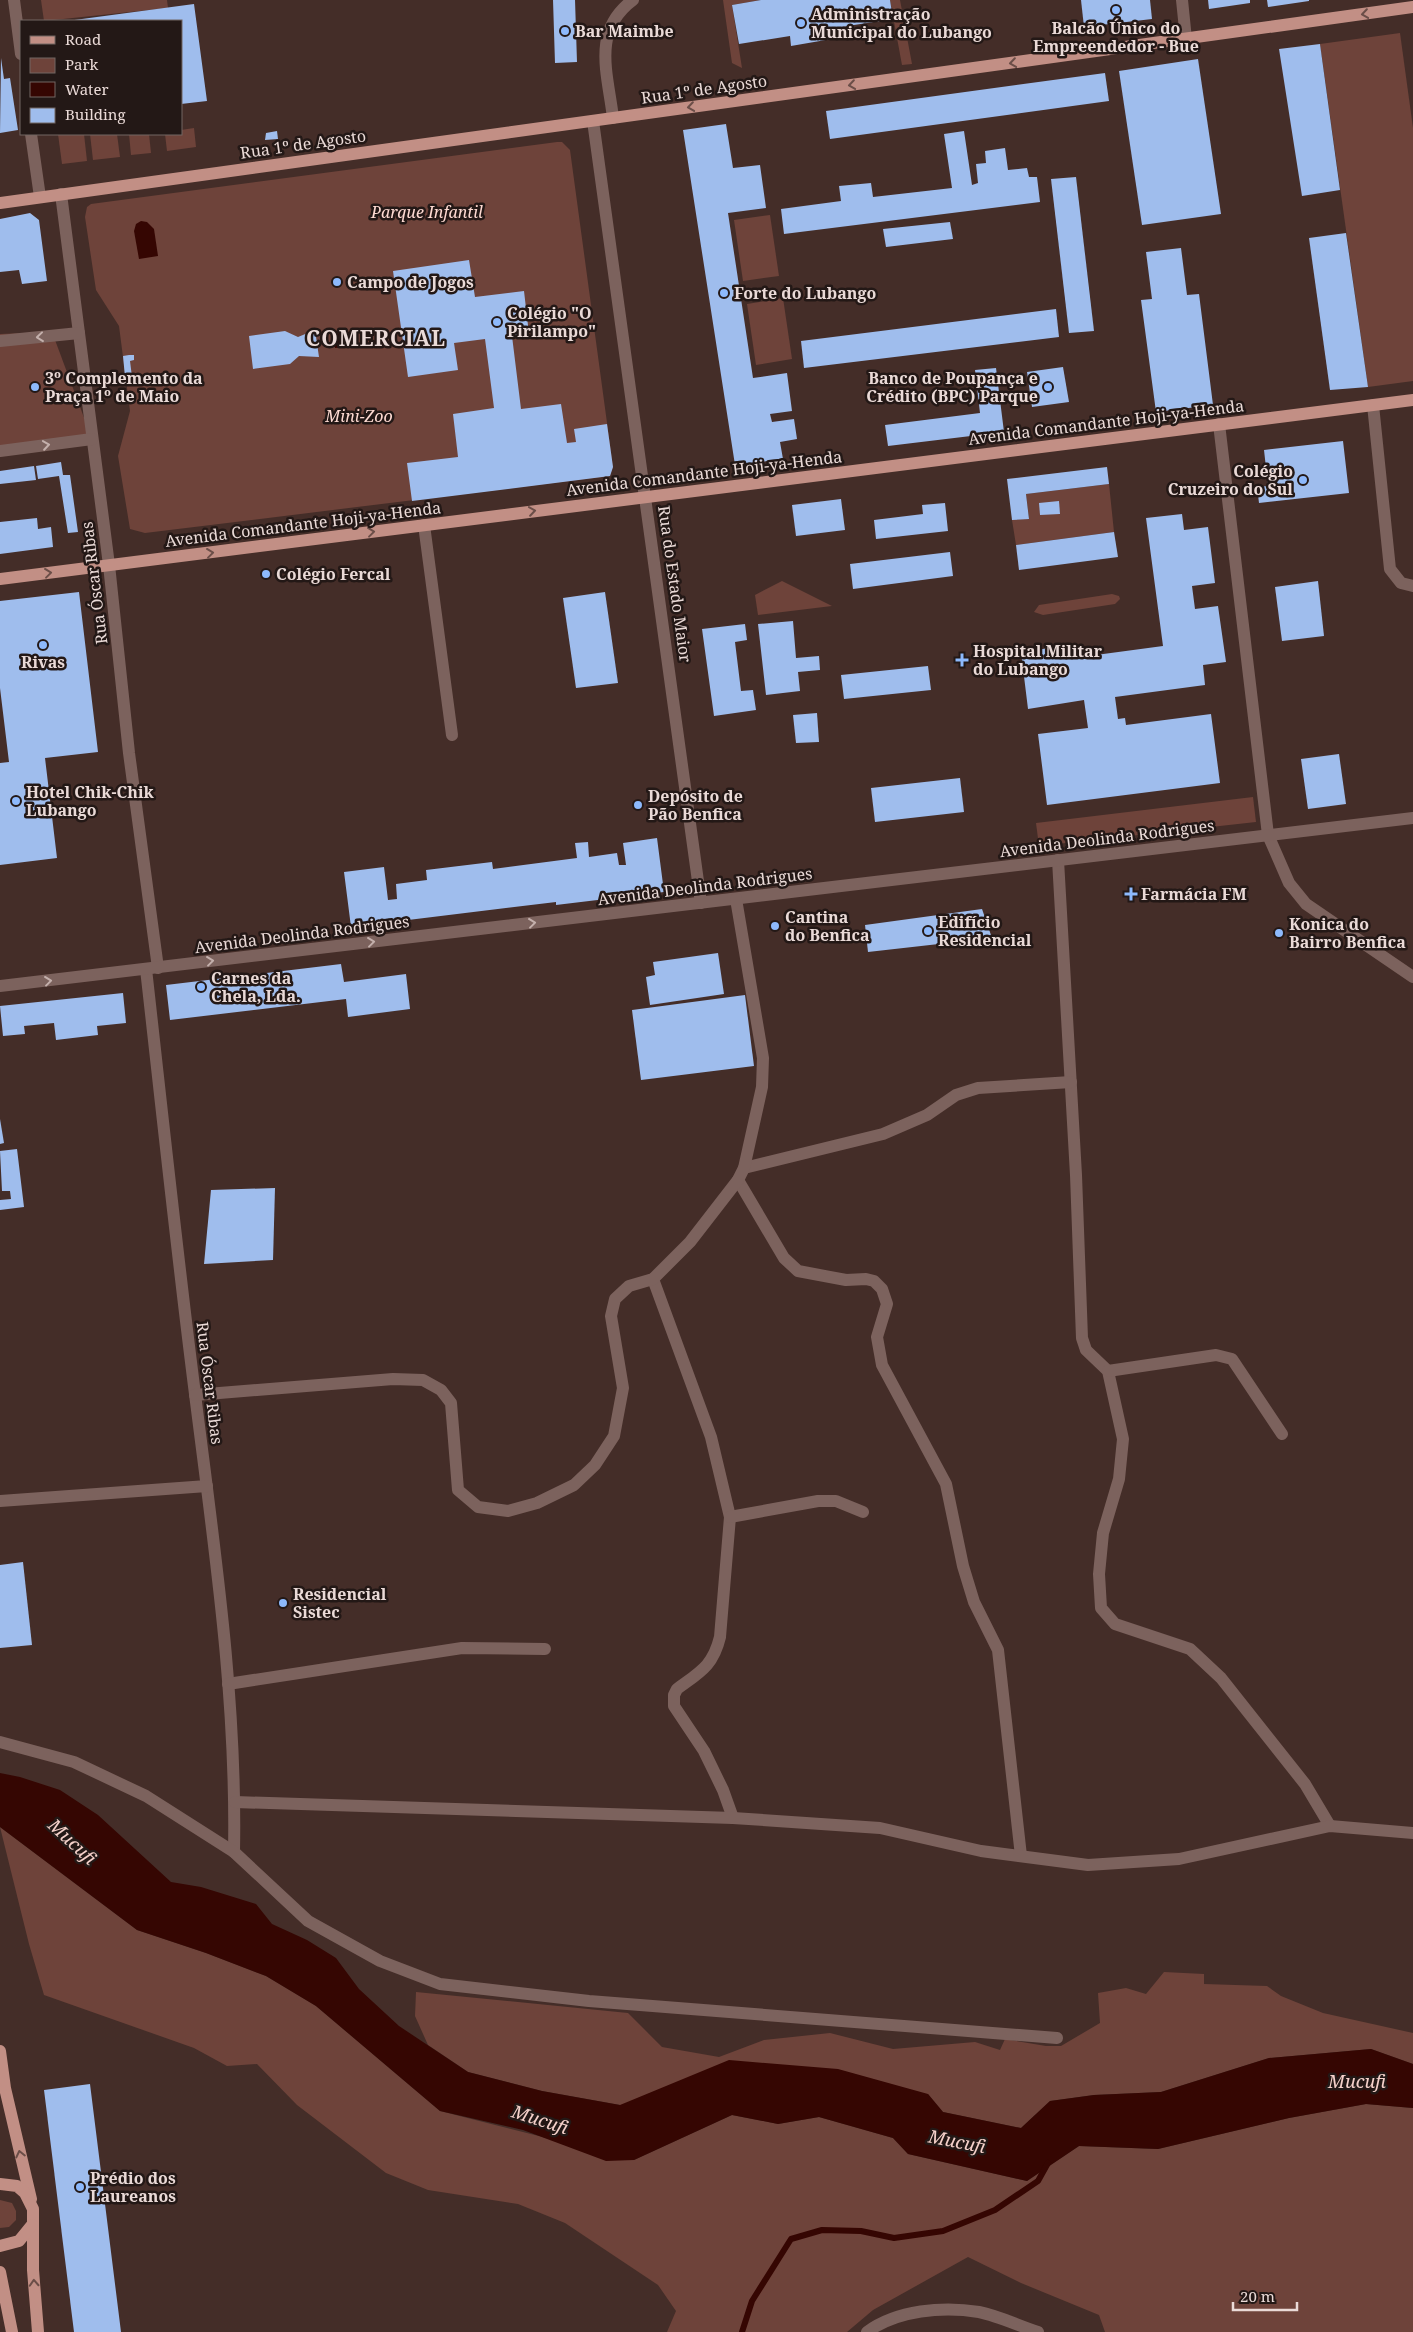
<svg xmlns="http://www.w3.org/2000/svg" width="1413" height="2332" font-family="'Noto Serif',serif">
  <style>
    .green { fill: #6e433a }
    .water { fill: #350602 }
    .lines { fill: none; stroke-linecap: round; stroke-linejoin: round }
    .stream { stroke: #350602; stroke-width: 6 }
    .building { fill: #9fbded }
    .minor { stroke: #7c625d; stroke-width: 12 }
    .major { stroke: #c28f85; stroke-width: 12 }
    .oneway { stroke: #6b4e48 }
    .oneway2 { stroke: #c4b0ac }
    .poi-dot { fill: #8db9fc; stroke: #231816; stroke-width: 2 }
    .labels { text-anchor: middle; stroke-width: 5; stroke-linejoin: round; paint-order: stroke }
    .poi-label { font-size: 16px; font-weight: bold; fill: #eadad7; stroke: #231816; text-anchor: start }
    .street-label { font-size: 16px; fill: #eadad7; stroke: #231816 }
    .park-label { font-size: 16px; font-style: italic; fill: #fedad2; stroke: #231816 }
    .water-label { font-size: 18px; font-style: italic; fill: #f5d1ca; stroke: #231816 }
    .district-label { font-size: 21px; font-weight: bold; letter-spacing: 1px; fill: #eadad7; stroke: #231816 }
  </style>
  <rect width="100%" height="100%" fill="#442d28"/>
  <!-- green -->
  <g class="green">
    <path d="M 41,0 L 167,0 L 168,8 L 44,21 Z"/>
    <path d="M 723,0 L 761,0 L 732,5 L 742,68 L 732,63 Z"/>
    <path d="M 890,0 L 900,0 L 912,64 L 902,65 Z"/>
    <path d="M 1400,33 L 1413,128 L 1413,381 L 1368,387 L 1320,44 Z"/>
    <path d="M 194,128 L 196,147 L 167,151 L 165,134 L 181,134 L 181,130 Z"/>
    <path d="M 58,134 L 84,134 L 87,161 L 62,164 Z"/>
    <path d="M 90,134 L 117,134 L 120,157 L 93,160 Z"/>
    <path d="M 129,134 L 149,134 L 151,153 L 131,155 Z"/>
    <path d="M 557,142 L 562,142 L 570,150 L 613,467 L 610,476 L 145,533 L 130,529 L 118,456 L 130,411 L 119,326 L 96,290 L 85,217 L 87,207 L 91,204 Z"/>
    <path d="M 770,215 L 779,276 L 743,281 L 734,220 Z"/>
    <path d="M 783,298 L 792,359 L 756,365 L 747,304 Z"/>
    <path d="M 52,332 L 92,439 L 0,453 L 0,334 Z"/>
    <path d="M 1109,484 L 1114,532 L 1016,545 L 1012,520 L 1029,518 L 1026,494 Z"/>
    <path d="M 782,581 L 832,606 L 758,615 L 755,595 Z"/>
    <path d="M 1112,594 L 1119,596 L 1120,599 L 1115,604 L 1043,615 L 1034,612 L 1039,605 Z"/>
    <path d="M 1253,797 L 1256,822 L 1039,846 L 1036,823 Z"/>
    <path d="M 0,1827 L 137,1930 L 206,1953 L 266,1976 L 316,2006 L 440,2111 L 634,2160 L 732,2115 L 778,2124 L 819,2117 L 893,2138 L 908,2154 L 1027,2181 L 1079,2146 L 1158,2149 L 1289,2118 L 1366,2104 L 1413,2108 L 1413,2332 L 1105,2332 L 1099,2315 L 1021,2283 L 968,2257 L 873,2310 L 847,2332 L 667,2332 L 676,2311 L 658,2285 L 565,2223 L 518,2204 L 428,2190 L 386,2173 L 297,2105 L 257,2064 L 227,2066 L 194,2048 L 44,1995 L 29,1944 Z"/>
    <path d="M 1164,1972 L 1204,1974 L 1204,1984 L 1267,1986 L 1281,1996 L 1323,2013 L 1413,2033 L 1413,2064 L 1371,2049 L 1269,2058 L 1161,2092 L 1094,2095 L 1050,2101 L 1021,2128 L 943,2112 L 928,2094 L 620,2105 L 542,2091 L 468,2072 L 428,2045 L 415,2016 L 416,1992 L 628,2013 L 662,2047 L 719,2057 L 764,2040 L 830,2033 L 893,2049 L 975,2042 L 1000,2050 L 1005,2039 L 1046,2046 L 1061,2046 L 1100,2023 L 1098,1993 L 1126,1988 L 1146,1994 Z"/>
    <path d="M 0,2200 L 12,2203 L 16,2211 L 16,2220 L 9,2227 L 0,2228 Z"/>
  </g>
  <!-- water -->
  <g class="water">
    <path d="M 141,221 L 147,222 L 154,229 L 158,256 L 139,259 L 134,231 L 136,224 Z"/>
    <path d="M 355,331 L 357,346 L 335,348 L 333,334 Z"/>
    <path d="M 0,1773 L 20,1777 L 60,1790 L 98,1815 L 171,1882 L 201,1887 L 256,1904 L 272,1924 L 307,1940 L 336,1958 L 359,1989 L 399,2026 L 468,2072 L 542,2091 L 620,2105 L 729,2060 L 838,2069 L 928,2094 L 943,2112 L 1021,2128 L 1050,2101 L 1094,2095 L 1161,2092 L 1269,2058 L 1371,2049 L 1413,2064 L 1413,2108 L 1366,2104 L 1289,2118 L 1158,2149 L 1079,2146 L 1027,2181 L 908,2154 L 893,2138 L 819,2117 L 778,2124 L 732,2115 L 634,2160 L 606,2161 L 523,2130 L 440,2111 L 316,2006 L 266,1976 L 206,1953 L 137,1930 L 0,1827 Z"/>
  </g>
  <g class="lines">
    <!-- stream -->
    <path class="stream" d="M 742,2332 L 752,2301 L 791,2239 L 822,2230 L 861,2231 L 894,2238 L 943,2231 L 995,2210 L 1038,2181 L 1048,2163"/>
  </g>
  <!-- building -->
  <g class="building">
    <path d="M 553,0 L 575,0 L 577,62 L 555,63 Z"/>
    <path d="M 761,0 L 890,0 L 893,19 L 841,27 L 843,37 L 791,46 L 790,36 L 739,44 L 732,5 Z"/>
    <path d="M 1081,0 L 1150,0 L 1152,19 L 1084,27 Z"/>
    <path d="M 1208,0 L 1250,0 L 1250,3 L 1209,9 Z"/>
    <path d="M 1267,0 L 1309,0 L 1309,1 L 1268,7 Z"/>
    <path d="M 194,4 L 207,101 L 181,104 L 181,21 L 67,21 Z"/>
    <path d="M 1320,44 L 1340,190 L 1302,196 L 1279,49 Z"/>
    <path d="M 1,58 L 4,79 L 10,78 L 18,130 L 0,133 Z"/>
    <path d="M 1198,59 L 1221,214 L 1142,225 L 1119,71 Z"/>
    <path d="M 1105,73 L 1109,101 L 830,139 L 826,111 Z"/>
    <path d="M 726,124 L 733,168 L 760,165 L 766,208 L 728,213 L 753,378 L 787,373 L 792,411 L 770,414 L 772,422 L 794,419 L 797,439 L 780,442 L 783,459 L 735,465 L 683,130 Z"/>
    <path d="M 277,131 L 278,139 L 265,140 L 266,133 Z"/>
    <path d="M 964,131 L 972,185 L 978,183 L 976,164 L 986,163 L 985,151 L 1005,148 L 1008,170 L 1027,168 L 1029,177 L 1037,177 L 1040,202 L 784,234 L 781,209 L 841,201 L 839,186 L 871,183 L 873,197 L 952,188 L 944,134 Z"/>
    <path d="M 1076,177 L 1094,331 L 1069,333 L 1051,179 Z"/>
    <path d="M 30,213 L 39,220 L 47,281 L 22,284 L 19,270 L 0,272 L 0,219 Z"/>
    <path d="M 950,222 L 953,239 L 886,247 L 883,229 Z"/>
    <path d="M 1346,233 L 1368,387 L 1330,390 L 1309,238 Z"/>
    <path d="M 1181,248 L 1187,295 L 1199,294 L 1213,405 L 1156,412 L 1141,300 L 1152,299 L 1146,252 Z"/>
    <path d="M 469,260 L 475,297 L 524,291 L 529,334 L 512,336 L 521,409 L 561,404 L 567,443 L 576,442 L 574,429 L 607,424 L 613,467 L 610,476 L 412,501 L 407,463 L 458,457 L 453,414 L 494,408 L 485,339 L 454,343 L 458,370 L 408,377 L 393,271 Z"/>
    <path d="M 1056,309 L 1059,337 L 804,368 L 801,341 Z"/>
    <path d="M 315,330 L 319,357 L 299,356 L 290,364 L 253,369 L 249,336 L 285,331 L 298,337 Z"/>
    <path d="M 129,355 L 134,355 L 134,360 L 130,361 L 132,377 L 125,377 L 123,356 Z"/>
    <path d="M 1063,367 L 1069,402 L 1032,407 L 1027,372 Z"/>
    <path d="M 996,368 L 1004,432 L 888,446 L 885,425 L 980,413 L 975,370 Z"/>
    <path d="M 1343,441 L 1349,493 L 1259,503 L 1257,487 L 1268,486 L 1264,450 Z"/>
    <path d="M 61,462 L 63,475 L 70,475 L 78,532 L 68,533 L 59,476 L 38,479 L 36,466 Z"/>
    <path d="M 34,466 L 36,480 L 0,484 L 0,471 Z"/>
    <path d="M 1107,467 L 1109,484 L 1026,494 L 1029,519 L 1012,520 L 1007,479 Z"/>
    <path d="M 841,499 L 845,530 L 796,536 L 792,505 Z"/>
    <path d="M 1059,501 L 1060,514 L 1040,515 L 1039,503 Z"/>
    <path d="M 945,503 L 948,531 L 876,539 L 874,520 L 923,514 L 922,505 Z"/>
    <path d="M 1182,514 L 1184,530 L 1208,527 L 1215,583 L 1192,586 L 1195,609 L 1218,606 L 1226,662 L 1203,665 L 1205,685 L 1115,697 L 1118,719 L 1125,718 L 1126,725 L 1211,714 L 1220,783 L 1047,805 L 1038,734 L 1088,728 L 1084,700 L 1028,709 L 1021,652 L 1064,646 L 1066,659 L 1163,646 L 1146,518 Z"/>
    <path d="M 37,518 L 38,529 L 51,527 L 53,547 L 0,554 L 0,522 Z"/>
    <path d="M 1114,532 L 1118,557 L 1019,570 L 1016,545 Z"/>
    <path d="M 950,552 L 953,576 L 853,589 L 850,564 Z"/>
    <path d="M 1318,581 L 1324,636 L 1282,641 L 1275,587 Z"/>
    <path d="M 79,592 L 98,752 L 45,758 L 57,858 L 0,865 L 0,763 L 9,762 L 0,688 L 0,601 Z"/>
    <path d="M 605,592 L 618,683 L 576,688 L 563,598 Z"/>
    <path d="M 793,621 L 796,658 L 819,656 L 820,670 L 798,672 L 800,691 L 766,695 L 758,624 Z"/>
    <path d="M 745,624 L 747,640 L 735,642 L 741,691 L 753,690 L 756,710 L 714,716 L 702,629 Z"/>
    <path d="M 928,666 L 931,690 L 844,699 L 841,675 Z"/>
    <path d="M 817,713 L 819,742 L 796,743 L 793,715 Z"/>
    <path d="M 1339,754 L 1346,804 L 1308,809 L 1301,759 Z"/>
    <path d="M 960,778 L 964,812 L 875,822 L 871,788 Z"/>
    <path d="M 657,838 L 664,892 L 556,905 L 556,902 L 351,927 L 344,872 L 384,867 L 388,900 L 397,899 L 396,884 L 427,880 L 426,870 L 492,862 L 493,869 L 577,858 L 575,843 L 588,842 L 589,857 L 617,853 L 619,865 L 626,865 L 623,843 Z"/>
    <path d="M 982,909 L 992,938 L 868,952 L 865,925 Z"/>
    <path d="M 718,953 L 724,994 L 650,1005 L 646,977 L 655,975 L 653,962 Z"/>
    <path d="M 341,964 L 344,982 L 406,974 L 410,1009 L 348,1017 L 346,999 L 170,1020 L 166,985 Z"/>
    <path d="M 123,993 L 126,1023 L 97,1026 L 98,1035 L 56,1040 L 54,1023 L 24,1026 L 25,1034 L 3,1036 L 0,1006 Z"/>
    <path d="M 745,995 L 754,1066 L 641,1080 L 632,1010 Z"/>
    <path d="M 0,1119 L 4,1143 L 0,1144 Z"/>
    <path d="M 17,1149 L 24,1207 L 0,1210 L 0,1200 L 11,1199 L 10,1191 L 2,1191 L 0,1151 Z"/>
    <path d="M 275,1188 L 273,1260 L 204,1264 L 211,1190 Z"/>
    <path d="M 23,1562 L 32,1645 L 0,1648 L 0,1565 Z"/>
    <path d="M 90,2084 L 121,2332 L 74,2332 L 44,2090 Z"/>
  </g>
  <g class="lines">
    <!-- minor -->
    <g class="minor">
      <path d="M 14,0 L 21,54"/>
      <path d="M 1182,0 L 1186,39"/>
      <path d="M 613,118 C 608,74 591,31 633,0"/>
      <path d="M 593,121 L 701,903"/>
      <path d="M 31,134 L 40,197"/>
      <path d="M 61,194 L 109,565 L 129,753 L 158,968"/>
      <path d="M 0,341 L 79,333"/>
      <path d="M 1373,405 L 1390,569 L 1401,583 L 1413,586"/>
      <path d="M 1219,424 L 1268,835 L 1289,883 L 1306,904 L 1413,977"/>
      <path d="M 0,451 L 92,439"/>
      <path d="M 424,525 L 452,735"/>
      <path d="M 1058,860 L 1076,1175 L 1082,1338 L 1086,1350 L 1108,1371 L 1123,1439 L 1119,1479 L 1103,1533 L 1099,1574 L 1101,1608 L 1115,1624 L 1190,1649 L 1221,1678 L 1305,1784 L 1330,1826"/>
      <path d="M 146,969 C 162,1111 177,1253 195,1394 C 214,1546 237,1698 234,1852"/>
      <path d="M 0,986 L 1413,818"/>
      <path d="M 744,1168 L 883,1134 L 927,1115 L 956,1095 L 978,1088 L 1071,1082"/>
      <path d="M 738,1180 L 784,1258 L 798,1271 L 846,1280 L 866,1279 L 874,1281 L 882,1289 L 887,1304 L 877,1337 L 882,1365 L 946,1484 L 963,1566 L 974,1602 L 998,1650 L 1021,1856"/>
      <path d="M 653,1279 L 711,1437 L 730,1517 L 720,1637 C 713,1666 700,1672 677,1689 L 674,1695 L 674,1706 L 704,1751 L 723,1790 L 733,1818"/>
      <path d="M 1108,1371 L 1216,1355 L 1232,1359 L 1282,1434"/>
      <path d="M 195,1395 L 393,1379 L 423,1380 L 441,1390 L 451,1403 L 458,1490 L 478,1507 L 508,1511 L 537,1503 L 574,1485 L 595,1465 L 614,1436 L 623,1388 L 611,1316 L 615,1299 L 629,1286 L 653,1279 L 690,1242 L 738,1180 L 744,1168 L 762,1087 L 763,1058 L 736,899"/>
      <path d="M 0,1501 L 207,1486"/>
      <path d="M 730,1517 L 818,1501 L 836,1501 L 863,1512"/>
      <path d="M 228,1684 L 462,1648 L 545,1649"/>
      <path d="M 0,1742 L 74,1762 L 146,1796 L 234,1852 L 308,1921 L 380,1961 L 440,1984 L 589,2001 L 1057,2038"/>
      <path d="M 235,1802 L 733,1818 L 880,1828 L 981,1851 L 1088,1865 L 1179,1859 L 1330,1826 L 1413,1833"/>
      <path d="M 867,2332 C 897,2310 943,2306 979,2312 C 999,2316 1019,2326 1038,2332"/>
    </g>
    <!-- major -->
    <g class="major">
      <path d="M 0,203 L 1413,7"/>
      <path d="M 0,579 L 1413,400"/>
      <path d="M 0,2051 L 5,2088 L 31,2199"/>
      <path d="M 0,2184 L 17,2186 L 25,2193 L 33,2209 L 33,2270 L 38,2332"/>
      <path d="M 0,2246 L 19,2241 L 32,2225"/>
      <path d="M 0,2272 L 12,2332"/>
    </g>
  </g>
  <!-- one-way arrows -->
  <defs><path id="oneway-chevron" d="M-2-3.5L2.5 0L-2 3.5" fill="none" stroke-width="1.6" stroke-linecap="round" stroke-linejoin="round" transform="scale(1.25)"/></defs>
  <g class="oneway">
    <use href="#oneway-chevron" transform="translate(1365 14) rotate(172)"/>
    <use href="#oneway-chevron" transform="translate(1013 63) rotate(172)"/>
    <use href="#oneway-chevron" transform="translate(852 85) rotate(172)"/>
    <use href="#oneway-chevron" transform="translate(691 107) rotate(172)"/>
    <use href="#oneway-chevron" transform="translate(532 511) rotate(-8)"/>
    <use href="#oneway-chevron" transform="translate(371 532) rotate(-7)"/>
    <use href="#oneway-chevron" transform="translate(210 553) rotate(-7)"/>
    <use href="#oneway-chevron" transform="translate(48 573) rotate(-7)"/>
    <use href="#oneway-chevron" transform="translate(20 2154) rotate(-103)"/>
    <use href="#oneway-chevron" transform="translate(34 2283) rotate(-93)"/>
  </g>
  <g class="oneway2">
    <use href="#oneway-chevron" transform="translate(40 337) rotate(174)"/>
    <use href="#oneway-chevron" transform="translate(46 445) rotate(-8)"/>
    <use href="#oneway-chevron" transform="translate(532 923) rotate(-7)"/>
    <use href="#oneway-chevron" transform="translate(371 942) rotate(-7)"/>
    <use href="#oneway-chevron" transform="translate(210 961) rotate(-7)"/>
    <use href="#oneway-chevron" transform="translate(48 981) rotate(-7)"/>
  </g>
  <!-- markers -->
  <g class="poi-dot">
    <circle cx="1116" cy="10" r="5"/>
    <circle cx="801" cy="23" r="5"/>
    <circle cx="565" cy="31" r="5"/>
    <circle cx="337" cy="282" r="5"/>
    <circle cx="724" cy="293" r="5"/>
    <circle cx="497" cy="322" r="5"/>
    <circle cx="35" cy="387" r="5"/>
    <circle cx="1048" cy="387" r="5"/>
    <circle cx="1303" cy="480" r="5"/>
    <circle cx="266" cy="574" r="5"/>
    <circle cx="43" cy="645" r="5"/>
    <path d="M959.5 652.5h5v5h5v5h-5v5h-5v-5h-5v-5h5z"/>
    <circle cx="16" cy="801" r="5"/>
    <circle cx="638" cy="805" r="5"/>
    <path d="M1128.5 886.5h5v5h5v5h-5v5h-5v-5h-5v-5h5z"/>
    <circle cx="775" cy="926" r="5"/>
    <circle cx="928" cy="931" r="5"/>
    <circle cx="1279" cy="933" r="5"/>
    <circle cx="201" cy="987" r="5"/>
    <circle cx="283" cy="1603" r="5"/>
    <circle cx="80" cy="2187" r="5"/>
  </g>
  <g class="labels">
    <!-- poi labels -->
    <g class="poi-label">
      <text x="811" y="20">Administração<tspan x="811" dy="18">Municipal do Lubango</tspan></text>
      <text x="1116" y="34" text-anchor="middle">Balcão Único do<tspan x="1116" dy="18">Empreendedor - Bue</tspan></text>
      <text x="575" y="37">Bar Maimbe</text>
      <text x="347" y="288">Campo de Jogos</text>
      <text x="734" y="299">Forte do Lubango</text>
      <text x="507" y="319">Colégio "O<tspan x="507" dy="18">Pirilampo"</tspan></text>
      <text x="45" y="384">3º Complemento da<tspan x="45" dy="18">Praça 1º de Maio</tspan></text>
      <text x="1038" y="384" text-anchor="end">Banco de Poupança e<tspan x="1038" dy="18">Crédito (BPC) Parque</tspan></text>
      <text x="1293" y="477" text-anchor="end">Colégio<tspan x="1293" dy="18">Cruzeiro do Sul</tspan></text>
      <text x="276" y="580">Colégio Fercal</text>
      <text x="973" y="657">Hospital Militar<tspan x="973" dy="18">do Lubango</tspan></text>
      <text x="43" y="668" text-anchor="middle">Rivas</text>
      <text x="26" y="798">Hotel Chik-Chik<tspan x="26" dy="18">Lubango</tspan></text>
      <text x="648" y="802">Depósito de<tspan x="648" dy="18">Pão Benfica</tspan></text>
      <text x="1141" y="900">Farmácia FM</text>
      <text x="785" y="923">Cantina<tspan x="785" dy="18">do Benfica</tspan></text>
      <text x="938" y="928">Edifício<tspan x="938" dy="18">Residencial</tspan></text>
      <text x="1289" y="930">Konica do<tspan x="1289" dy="18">Bairro Benfica</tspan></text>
      <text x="211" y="984">Carnes da<tspan x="211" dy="18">Chela, Lda.</tspan></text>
      <text x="293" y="1600">Residencial<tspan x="293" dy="18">Sistec</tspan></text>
      <text x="90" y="2184">Prédio dos<tspan x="90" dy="18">Laureanos</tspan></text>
    </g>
    <!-- street labels -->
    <g class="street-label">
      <text transform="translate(704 89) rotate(-8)" y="6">Rua 1º de Agosto</text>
      <text transform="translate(303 144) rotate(-8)" y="6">Rua 1º de Agosto</text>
      <text transform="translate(1106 422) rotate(-7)" y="6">Avenida Comandante Hoji-ya-Henda</text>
      <text transform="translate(704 473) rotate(-7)" y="6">Avenida Comandante Hoji-ya-Henda</text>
      <text transform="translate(303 524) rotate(-7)" y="6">Avenida Comandante Hoji-ya-Henda</text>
      <text transform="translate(94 583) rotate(-97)" y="6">Rua Óscar Ribas</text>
      <text transform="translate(675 584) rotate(82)" y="6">Rua do Estado Maior</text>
      <text transform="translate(1107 838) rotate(-7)" y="6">Avenida Deolinda Rodrigues</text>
      <text transform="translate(705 886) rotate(-7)" y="6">Avenida Deolinda Rodrigues</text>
      <text transform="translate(302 934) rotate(-7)" y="6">Avenida Deolinda Rodrigues</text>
      <text transform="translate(210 1383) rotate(83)" y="6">Rua Óscar Ribas</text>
    </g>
    <!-- park labels -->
    <g class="park-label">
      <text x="427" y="218">Parque Infantil</text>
      <text x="359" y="422">Mini-Zoo</text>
    </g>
    <!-- water labels -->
    <g class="water-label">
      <text transform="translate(72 1842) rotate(43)" y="6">Mucufi</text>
      <text x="1357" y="2088">Mucufi</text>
      <text transform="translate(540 2120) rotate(18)" y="6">Mucufi</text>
      <text transform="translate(957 2142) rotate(11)" y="6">Mucufi</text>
    </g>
    <!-- district labels -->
    <g class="district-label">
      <text x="376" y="346">COMERCIAL</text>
    </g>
  </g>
  <!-- legend -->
  <rect x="20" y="20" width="162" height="115" fill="#231816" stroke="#736663"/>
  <rect x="30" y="36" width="25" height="8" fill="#c28f85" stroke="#736663"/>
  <text x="65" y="45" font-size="15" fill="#eadad7">Road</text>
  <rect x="30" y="58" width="25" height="15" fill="#6e433a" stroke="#736663"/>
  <text x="65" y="70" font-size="15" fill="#eadad7">Park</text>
  <rect x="30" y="82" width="25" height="15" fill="#350602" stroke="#736663"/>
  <text x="65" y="95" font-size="15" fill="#eadad7">Water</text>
  <rect x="30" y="108" width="25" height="15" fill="#9fbded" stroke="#736663"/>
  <text x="65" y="120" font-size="15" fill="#eadad7">Building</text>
  <!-- scale -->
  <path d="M1233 2302v8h64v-8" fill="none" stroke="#eadad7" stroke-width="2.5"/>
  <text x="1240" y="2302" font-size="15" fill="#eadad7" stroke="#231816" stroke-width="4" paint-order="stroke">20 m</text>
</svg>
